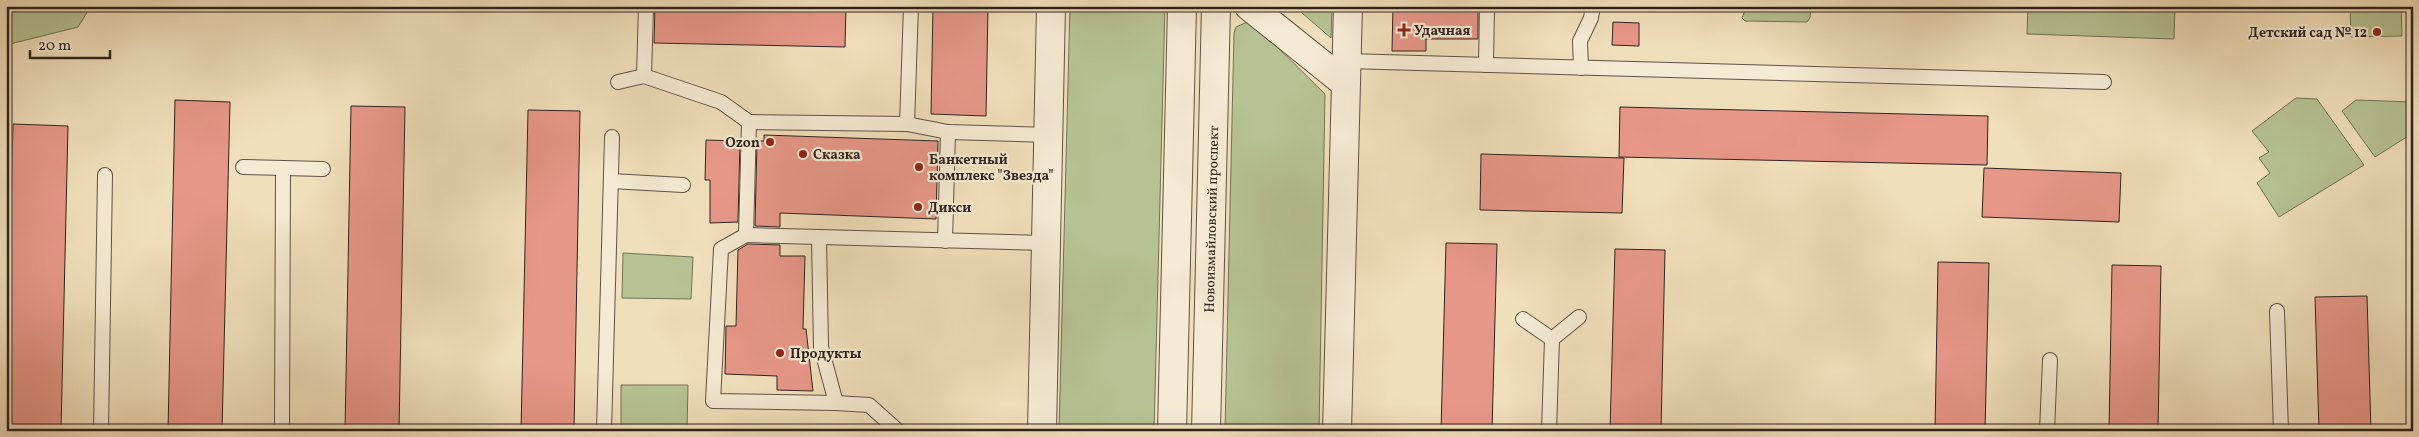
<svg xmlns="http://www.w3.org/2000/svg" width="2419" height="437" font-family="Vollkorn,serif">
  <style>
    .green { fill: #b6c293; stroke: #737258 }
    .building { fill: #e79788; stroke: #30231e }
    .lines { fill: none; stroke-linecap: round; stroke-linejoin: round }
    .service-casing { stroke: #605245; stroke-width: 16 }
    .minor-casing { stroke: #605245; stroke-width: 30 }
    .tertiary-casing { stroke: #605245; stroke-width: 30 }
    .service { stroke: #f5ead3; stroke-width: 14 }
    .minor { stroke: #f5ead3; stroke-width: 28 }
    .tertiary { stroke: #f5ead3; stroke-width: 28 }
    .poi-dot { fill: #8f2418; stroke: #f5ead3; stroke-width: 2 }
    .labels { text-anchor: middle; stroke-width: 4.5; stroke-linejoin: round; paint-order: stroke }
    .poi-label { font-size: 14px; font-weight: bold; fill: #30231e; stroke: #f5ead3; text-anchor: start }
    .street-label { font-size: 14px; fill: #30231e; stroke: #f5ead3 }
  </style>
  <rect width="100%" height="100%" fill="#f0dfbb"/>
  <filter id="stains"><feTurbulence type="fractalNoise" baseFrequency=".004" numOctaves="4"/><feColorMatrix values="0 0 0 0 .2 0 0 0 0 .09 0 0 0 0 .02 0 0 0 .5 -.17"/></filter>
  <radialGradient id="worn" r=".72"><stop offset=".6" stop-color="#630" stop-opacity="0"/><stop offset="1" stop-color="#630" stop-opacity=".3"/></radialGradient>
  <!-- green -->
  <g class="green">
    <path d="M 6,6 L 91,6 L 78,27 L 6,45 Z"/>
    <path d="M 1070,6 L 1165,6 L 1154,431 L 1059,431 Z"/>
    <path d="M 1294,6 L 1332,6 L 1331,38 Z"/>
    <path d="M 1747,6 L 1811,6 L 1810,18 L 1807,22 L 1745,21 L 1742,18 Z"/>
    <path d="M 2028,6 L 2175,6 L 2174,39 L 2027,34 Z"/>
    <path d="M 2350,6 L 2401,6 L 2402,36 L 2351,37 Z"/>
    <path d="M 1247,22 L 1254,24 L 1325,94 L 1319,431 L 1225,431 L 1234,33 L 1236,27 Z"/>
    <path d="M 2296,98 L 2317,99 L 2364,165 L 2279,217 L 2257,183 L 2270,173 L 2259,158 L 2269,152 L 2252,131 Z"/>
    <path d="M 2356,100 L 2413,102 L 2413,133 L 2375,157 L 2342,111 Z"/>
    <path d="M 623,253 L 693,257 L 691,299 L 622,298 Z"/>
    <path d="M 621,385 L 688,385 L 687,431 L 621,431 Z"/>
  </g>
  <!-- building -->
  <g class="building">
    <path d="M 655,6 L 846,6 L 845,47 L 654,43 Z"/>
    <path d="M 933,6 L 988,6 L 986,116 L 931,114 Z"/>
    <path d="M 1393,6 L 1478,6 L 1478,39 L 1426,39 L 1426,51 L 1392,51 Z"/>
    <path d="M 1613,22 L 1639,23 L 1639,46 L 1612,45 Z"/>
    <path d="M 175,100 L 230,102 L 222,431 L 168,431 Z"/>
    <path d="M 351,106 L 405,107 L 399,431 L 345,431 Z"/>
    <path d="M 1620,107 L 1988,116 L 1987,165 L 1619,157 Z"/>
    <path d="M 528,110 L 580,111 L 574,431 L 521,431 Z"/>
    <path d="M 13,124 L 68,126 L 61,431 L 6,431 Z"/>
    <path d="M 764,135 L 938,141 L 936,219 L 780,213 L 780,227 L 755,226 L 757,141 L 764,141 Z"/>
    <path d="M 706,140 L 740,141 L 738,222 L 710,223 L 710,180 L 705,180 Z"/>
    <path d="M 1481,154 L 1624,158 L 1622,213 L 1480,210 Z"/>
    <path d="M 1984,168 L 2121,173 L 2119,222 L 1982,217 Z"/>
    <path d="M 1446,243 L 1497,244 L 1492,431 L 1441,431 Z"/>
    <path d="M 748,244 L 780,245 L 780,256 L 805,256 L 803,329 L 806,329 L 813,391 L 777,390 L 777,376 L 725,374 L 726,326 L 736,326 L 738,250 Z"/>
    <path d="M 1615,249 L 1665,250 L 1661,431 L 1610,431 Z"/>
    <path d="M 1938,262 L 1989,263 L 1985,431 L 1935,431 Z"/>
    <path d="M 2112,265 L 2161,266 L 2158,431 L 2109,431 Z"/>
    <path d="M 2367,296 L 2371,431 L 2319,431 L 2315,297 Z"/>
  </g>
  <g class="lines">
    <!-- service casing -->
    <g class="service-casing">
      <g id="service">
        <path d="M 1346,61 L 2104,82"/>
        <path d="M 1486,65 L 1487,6"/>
        <path d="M 1581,68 L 1580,41 L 1591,18 L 1593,6"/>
        <path d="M 644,76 L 646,6"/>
        <path d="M 618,82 L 644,76 L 721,102 L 749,122"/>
        <path d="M 907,124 L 911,6"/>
        <path d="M 243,167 L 323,169"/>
        <path d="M 611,181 L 683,185"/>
        <path d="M 746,235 L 721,249 L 713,401 L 836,403 L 821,347 L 819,238"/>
        <path d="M 945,241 L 948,132"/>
        <path d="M 1046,243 L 746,235 L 749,122 L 907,124 L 948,132 L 1050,135"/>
        <path d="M 2277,311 L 2281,431"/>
        <path d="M 1523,319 L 1552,339"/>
        <path d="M 836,403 L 869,405 L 898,431"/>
        <path d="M 101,431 L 105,175"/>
        <path d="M 282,431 L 283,168"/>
        <path d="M 604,431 L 612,137"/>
        <path d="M 1549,431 L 1552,339 L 1579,317"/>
        <path d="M 2047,431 L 2050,360"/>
      </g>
    </g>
    <!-- minor casing -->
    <g class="minor-casing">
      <g id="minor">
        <path d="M 1249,6 L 1345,83"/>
        <path d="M 1042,431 L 1051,6"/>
        <path d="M 1337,431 L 1348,6"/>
      </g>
    </g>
    <!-- tertiary casing -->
    <g class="tertiary-casing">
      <g id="tertiary">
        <path d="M 1172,431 L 1182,6"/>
        <path id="s1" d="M 1206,431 L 1216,6"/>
      </g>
    </g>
    <!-- service -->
    <use href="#service" class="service"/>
    <!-- minor -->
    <use href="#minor" class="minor"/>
    <!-- tertiary -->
    <use href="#tertiary" class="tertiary"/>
  </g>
  <!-- markers -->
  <g class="poi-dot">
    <path d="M1401.5 22.5h5v5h5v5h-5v5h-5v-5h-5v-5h5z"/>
    <circle cx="2377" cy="32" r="5"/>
    <circle cx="770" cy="142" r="5"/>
    <circle cx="803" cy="154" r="5"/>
    <circle cx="919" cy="167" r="5"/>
    <circle cx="918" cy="207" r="5"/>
    <circle cx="780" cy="353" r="5"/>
  </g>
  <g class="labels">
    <!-- poi labels -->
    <g class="poi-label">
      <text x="1414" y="35">Удачная</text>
      <text x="2367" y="37" text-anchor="end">Детский сад № 12</text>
      <text x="760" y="147" text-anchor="end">Ozon</text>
      <text x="813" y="159">Сказка</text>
      <text x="929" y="164">Банкетный<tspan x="929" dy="16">комплекс "Звезда"</tspan></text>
      <text x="928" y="212">Дикси</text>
      <text x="790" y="358">Продукты</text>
    </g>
    <!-- street labels -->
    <g class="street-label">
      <text dy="5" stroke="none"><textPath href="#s1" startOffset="212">Новоизмайловский проспект</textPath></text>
    </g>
  </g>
  <!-- margin -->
  <rect width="2419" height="437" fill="none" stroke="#f0dfbb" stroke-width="25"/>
  <rect x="8" y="8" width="2404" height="422" fill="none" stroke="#30231e" stroke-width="2.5"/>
  <rect x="12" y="12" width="2394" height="412" fill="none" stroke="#30231e"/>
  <!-- scale -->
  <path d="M30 50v8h80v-8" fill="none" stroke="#30231e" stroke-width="2.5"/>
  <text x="38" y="50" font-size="15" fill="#30231e" stroke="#f5ead3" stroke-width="4" paint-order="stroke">20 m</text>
  <rect width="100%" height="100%" filter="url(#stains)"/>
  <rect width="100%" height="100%" fill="url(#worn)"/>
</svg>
